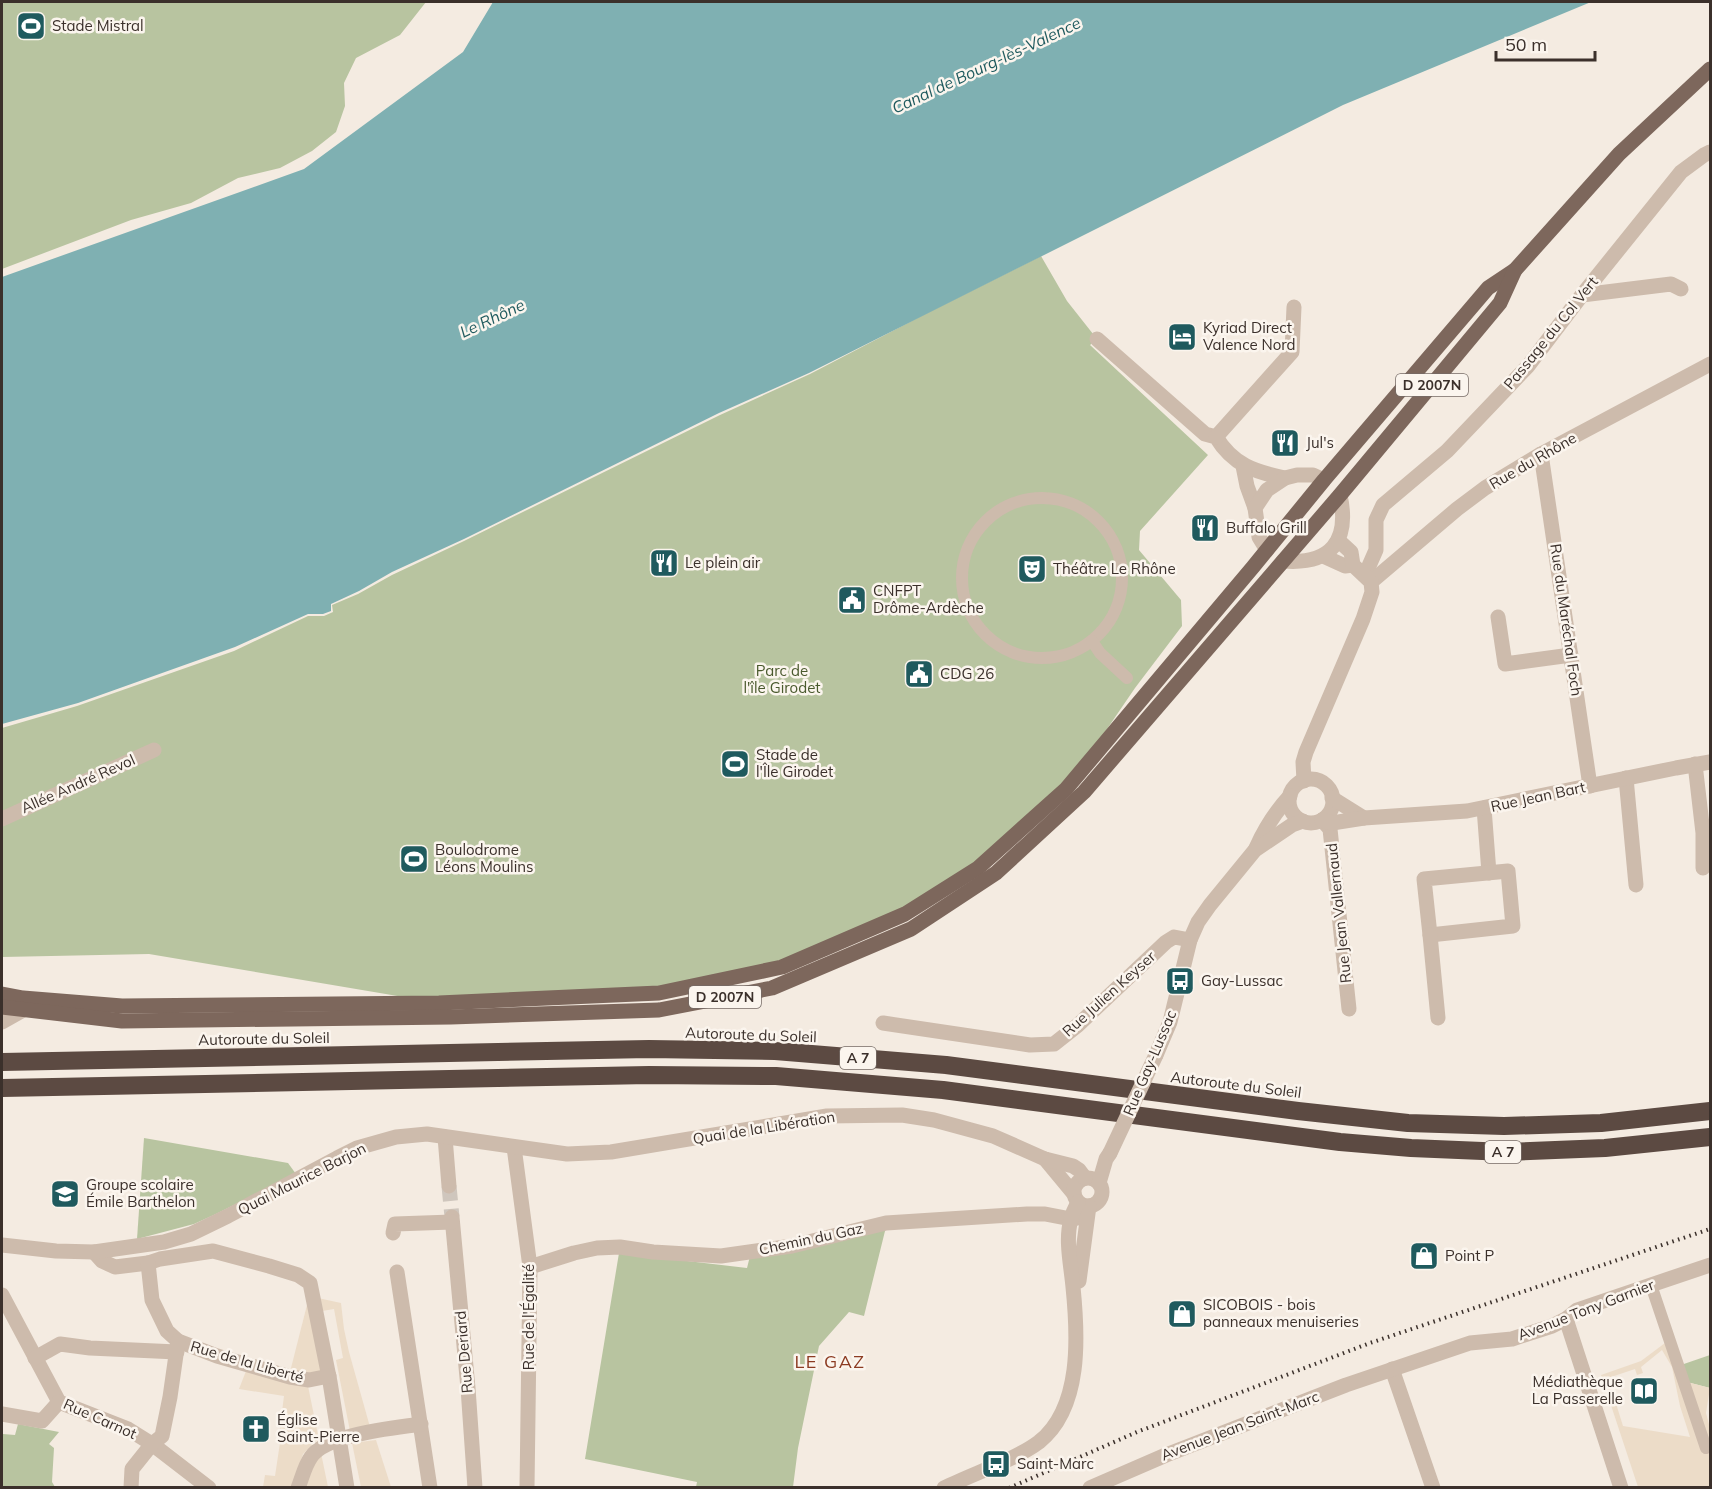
<svg xmlns="http://www.w3.org/2000/svg" width="1712" height="1489" font-family="Mulish,sans-serif">
  <style>
    .green { fill: #b8c4a0 }
    .plaza { fill: #ecdcc8; fill-rule: evenodd }
    .water { fill: #7fb0b2 }
    .lines { fill: none; stroke-linecap: round; stroke-linejoin: round }
    .minor-tunnel { stroke: #cfc6bd; stroke-width: 15; stroke-dasharray: 15 8; stroke-linecap: butt }
    .pedestrian { stroke: #cdbbac; stroke-width: 12 }
    .minor { stroke: #cdbbac; stroke-width: 15 }
    .tertiary { stroke: #cdbbac; stroke-width: 15 }
    .primary { stroke: #7d675c; stroke-width: 15 }
    .motorway { stroke: #5c4a42; stroke-width: 18 }
    .rail { stroke: #3b302b; stroke-width: 4; stroke-dasharray: 1.5 4.5; stroke-linecap: butt }
    .tertiary-bridge { stroke: #cdbbac; stroke-width: 15 }
    .labels { text-anchor: middle; stroke-width: 5; stroke-linejoin: round; paint-order: stroke }
    .shield { fill: #fbf5ee; stroke: #756b66; stroke-width: 1.5 }
    .shield-label { font-size: 14px; font-weight: bold; fill: #3b302b }
    .poi-label { font-size: 15px; fill: #3b302b; stroke: #fbf5ee; text-anchor: start }
    .street-label { font-size: 15px; fill: #3b302b; stroke: #fbf5ee }
    .park-label { font-size: 15px; fill: #4a5a2e; stroke: #fbf5ee }
    .water-label { font-size: 16px; font-style: italic; fill: #1f5a5e; stroke: #fbf5ee }
    .quarter-label { font-size: 18px; letter-spacing: 1.5px; fill: #8c3b22; stroke: #fbf5ee }
  </style>
  <rect width="100%" height="100%" fill="#f4ebe1"/>
  <!-- green -->
  <g class="green">
    <path d="M 2,2 L 428,2 L 426,2 L 400,35 L 356,58 L 344,83 L 345,106 L 336,132 L 312,151 L 280,168 L 238,178 L 191,203 L 131,220 L 2,269 Z"/>
    <path d="M 1041,256 L 1067,301 L 1097,339 L 1090,345 L 1208,455 L 1140,531 L 1139,550 L 1181,600 L 1182,626 L 1135,688 L 1066,789 L 978,868 L 905,914 L 782,967 L 659,993 L 439,1003 L 149,954 L 2,957 L 2,728 L 77,706 L 234,651 L 308,616 L 324,616 L 333,612 L 332,605 L 358,594 L 392,575 L 464,541 L 720,415 L 810,374 L 927,313 Z"/>
    <path d="M 144,1138 L 288,1163 L 296,1174 L 216,1214 L 194,1224 L 137,1239 Z"/>
    <path d="M 886,1227 L 864,1316 L 849,1312 L 819,1346 L 798,1448 L 793,1487 L 696,1487 L 697,1482 L 585,1459 L 619,1253 L 747,1268 L 750,1256 Z"/>
    <path d="M 1710,1355 L 1710,1388 L 1683,1381 L 1678,1366 Z"/>
    <path d="M 18,1424 L 59,1432 L 49,1444 L 54,1448 L 52,1482 L 55,1487 L 2,1488 L 2,1443 L 3,1434 L 15,1435 Z"/>
  </g>
  <!-- plaza -->
  <g class="plaza">
    <path d="M 309,1297 L 324,1371 L 304,1375 L 290,1372 Z"/>
    <path d="M 318,1298 L 341,1303 L 344,1329 L 349,1352 L 370,1427 L 350,1431 L 336,1360 L 343,1358 L 334,1309 L 322,1311 Z"/>
    <path d="M 1669,1340 L 1683,1381 L 1710,1388 L 1706,1413 L 1710,1428 L 1710,1487 L 1638,1487 L 1601,1375 L 1641,1361 ZM 1662,1350 L 1672,1367 L 1680,1406 L 1690,1437 L 1623,1426 L 1608,1378 L 1635,1369 L 1637,1375 L 1643,1373 L 1641,1367 Z"/>
    <path d="M 246,1371 L 308,1386 L 319,1440 L 316,1441 L 303,1454 L 293,1487 L 263,1487 L 265,1475 L 275,1476 L 281,1436 L 279,1435 L 284,1396 L 239,1389 Z"/>
    <path d="M 376,1440 L 391,1487 L 361,1487 L 352,1443 Z"/>
    <path d="M 321,1453 L 328,1487 L 305,1488 L 311,1466 Z"/>
  </g>
  <!-- water -->
  <path class="water" d="M 493,2 L 1591,2 L 1343,105 L 809,373 L 719,413 L 464,539 L 392,572 L 359,591 L 331,604 L 331,611 L 323,614 L 308,614 L 235,647 L 78,703 L 2,724 L 2,277 L 304,169 L 463,52 Z"/>
  <g class="lines">
    <!-- minor-tunnel -->
    <path class="minor-tunnel" d="M 449,1186 L 452,1217"/>
    <!-- pedestrian -->
    <g class="pedestrian">
      <circle cx="1042" cy="578" r="80"/>
      <path d="M 1092,641 L 1100,653 L 1127,678"/>
      <path d="M 1651,1285 L 1706,1448"/>
    </g>
    <!-- minor -->
    <g class="minor">
      <path d="M 1582,295 L 1671,284 L 1681,289"/>
      <path d="M 1097,339 L 1205,434 L 1216,437 C 1233,465 1255,472 1285,478"/>
      <path d="M 1216,437 L 1292,352 L 1294,307"/>
      <path d="M 1541,454 L 1590,786"/>
      <path d="M 1243,466 L 1247,486 L 1255,508"/>
      <path d="M 1267,550 L 1259,537 L 1255,508 L 1267,490 L 1285,478 L 1297,475 L 1313,475 L 1324,480"/>
      <path d="M 1365,575 L 1376,550 L 1376,520 L 1383,505 L 1447,451 L 1528,366 L 1582,295 L 1681,172 L 1704,155 L 1710,152"/>
      <path d="M 1371,582 L 1457,509 L 1485,488 L 1541,454 L 1710,364"/>
      <path d="M 1498,617 L 1505,664 L 1571,655"/>
      <path d="M 1695,764 L 1703,833 L 1703,868"/>
      <path d="M 1626,778 L 1636,885"/>
      <path d="M 1484,808 L 1489,873"/>
      <path d="M 2,819 L 154,750"/>
      <path d="M 1322,820 L 1330,829 L 1349,1009"/>
      <path d="M 1508,871 L 1513,926 L 1430,935 L 1424,879 Z"/>
      <path d="M 1430,935 L 1438,1018"/>
      <path d="M 2,1022 L 25,1009"/>
      <path d="M 883,1023 L 1030,1045 L 1054,1044 L 1078,1025 L 1166,942 L 1174,937 L 1190,940"/>
      <path d="M 445,1137 L 449,1186"/>
      <path d="M 514,1147 L 530,1267 L 527,1488"/>
      <path d="M 452,1217 L 468,1388 L 475,1488"/>
      <path d="M 393,1233 L 395,1224 L 452,1222"/>
      <path d="M 94,1252 L 102,1261 L 115,1267 L 148,1263 L 160,1259 L 213,1251 L 269,1266 L 298,1275 L 310,1283 L 330,1382 L 347,1488"/>
      <path d="M 148,1263 L 152,1300 L 167,1331 L 178,1341 L 217,1356 L 290,1377 L 309,1380 L 329,1376"/>
      <path d="M 530,1267 L 574,1253 L 597,1248 L 620,1247 L 653,1252 L 721,1256 L 792,1246 L 886,1223 L 1027,1214 L 1045,1214 L 1071,1219 L 1077,1218 L 1082,1213"/>
      <path d="M 397,1272 L 430,1488"/>
      <path d="M 2,1295 L 59,1402 L 128,1429 L 152,1444 L 209,1488"/>
      <path d="M 1566,1319 L 1621,1488"/>
      <path d="M 35,1358 L 60,1344 L 90,1348 L 177,1352"/>
      <path d="M 1392,1369 L 1433,1488"/>
      <path d="M 2,1414 L 42,1421 L 59,1402"/>
      <path d="M 131,1488 L 132,1469 L 152,1444 L 162,1436 L 170,1397 L 178,1341"/>
      <path d="M 298,1488 C 302,1478 305,1465 311,1457 C 326,1434 395,1428 421,1424"/>
      <path d="M 1090,1488 L 1166,1455 L 1346,1385 L 1470,1343 L 1512,1339 L 1552,1326 L 1566,1319 L 1577,1310 L 1710,1265"/>
    </g>
    <!-- tertiary -->
    <g class="tertiary">
      <path d="M 1323,556 L 1345,566 L 1353,565"/>
      <path d="M 1283,561 C 1331,565 1350,541 1340,495"/>
      <circle cx="1311" cy="801" r="22"/>
      <path d="M 1304,781 L 1303,762 L 1306,752 L 1363,619 L 1372,592 L 1371,582 L 1353,565 L 1351,552 L 1338,540"/>
      <path d="M 1332,798 L 1364,818"/>
      <path d="M 1322,820 L 1332,823 L 1364,818 L 1467,811 L 1676,768 L 1710,762"/>
      <path d="M 1256,848 C 1265,828 1275,812 1290,796"/>
      <path d="M 1156,1055 L 1170,1022 L 1190,940 L 1198,922 L 1210,905 L 1255,850 L 1292,825 L 1303,821"/>
      <path d="M 1045,1159 L 1074,1194"/>
      <circle cx="1088" cy="1192" r="14"/>
      <path d="M 1099,1183 L 1106,1159 L 1110,1153"/>
      <path d="M 2,1245 L 56,1251 L 94,1252 L 164,1242 L 191,1234 L 228,1216 L 337,1158 L 357,1148 L 396,1137 L 427,1134 L 567,1154 L 611,1152 L 827,1116 L 902,1115 L 934,1120 L 993,1136 L 1045,1159 L 1073,1166 L 1079,1170 L 1085,1178"/>
      <path d="M 1079,1281 L 1089,1206"/>
      <path d="M 944,1488 C 972,1474 1015,1460 1039,1442 C 1082,1408 1078,1336 1073,1287 C 1071,1265 1065,1240 1071,1219 C 1072,1213 1076,1207 1078,1202"/>
    </g>
    <!-- primary -->
    <g class="primary">
      <path d="M 2,994 L 23,998 L 122,1006 L 439,1003 L 659,993 L 782,967 L 905,914 L 978,868 L 1066,789 L 1253,567 L 1324,480 L 1488,288 L 1515,270 L 1619,154 L 1710,69"/>
      <path d="M 2,1007 L 122,1021 L 451,1017 L 659,1010 L 772,988 L 911,929 L 996,873 L 1084,792 L 1340,495 L 1500,303 L 1515,270"/>
    </g>
    <!-- motorway -->
    <g class="motorway">
      <path d="M 2,1062 L 649,1049 L 775,1051 L 946,1065 L 1298,1111 L 1408,1123 L 1504,1126 L 1601,1123 L 1710,1111"/>
      <path d="M 2,1088 L 649,1075 L 776,1076 L 943,1090 L 1340,1142 L 1411,1148 L 1506,1152 L 1605,1148 L 1710,1137"/>
    </g>
    <!-- rail -->
    <path class="rail" d="M 1009,1488 L 1137,1432 L 1370,1343 L 1710,1229"/>
    <!-- tertiary-bridge -->
    <path class="tertiary-bridge" d="M 1110,1153 L 1156,1055"/>
  </g>
  <!-- icons -->
  <defs>
    <g id="stadium-square" transform="scale(1.5)"><rect x="-9" y="-9" width="18" height="18" rx="4" fill="#1f5a5e" stroke="#fbf5ee"/><path d="M0-5a6.5 5 0 1 0 0 10a6.5 5 0 1 0 0-10ZM-3.5-1.8h7v3.6h-7Z" fill="#fff"/></g>
    <g id="hotel-square" transform="scale(1.5)"><rect x="-9" y="-9" width="18" height="18" rx="4" fill="#1f5a5e" stroke="#fbf5ee"/><path d="M-6-4.5h1.5V1H6V5H4.5V3h-9V5H-6ZM-4 0a1.8 1.8 0 1 1 3.6 0ZM.5 0V-2.5h3Q6-2.5 6 0Z" fill="#fff"/></g>
    <g id="restaurant-square" transform="scale(1.5)"><rect x="-9" y="-9" width="18" height="18" rx="4" fill="#1f5a5e" stroke="#fbf5ee"/><path d="M-5-6h1v4h1v-4h1v4h1v-4h1v5L-1.5 .5V6h-2V.5L-5-1ZM5-6V6H3V1.5H1.5Q1.5-4 5-6Z" fill="#fff"/></g>
    <g id="theatre-square" transform="scale(1.5)"><rect x="-9" y="-9" width="18" height="18" rx="4" fill="#1f5a5e" stroke="#fbf5ee"/><path d="M-5-5.5Q0-4 5-5.5V0Q5 5 0 6Q-5 5-5 0ZM-3.3-2.5H-1v1.5H-3.3ZM1-2.5H3.3v1.5H1ZM-2.8 1Q0 5.5 2.8 1Z" fill="#fff"/></g>
    <g id="civic-square" transform="scale(1.5)"><rect x="-9" y="-9" width="18" height="18" rx="4" fill="#1f5a5e" stroke="#fbf5ee"/><path d="M-.6-6.5H3V-4.5H.6V-3L4-1V1h2V6H-6V1h2V-1L-.6-3ZM-1.2 2.5V6h2.4V2.5Z" fill="#fff"/></g>
    <g id="bus-square" transform="scale(1.5)"><rect x="-9" y="-9" width="18" height="18" rx="4" fill="#1f5a5e" stroke="#fbf5ee"/><path d="M-5-6H5V4H4V6H2V4H-2V6H-4V4H-5ZM-3.5-4V0h7V-4ZM-3.5 1.2v1.5H-2V1.2ZM2 1.2v1.5H3.5V1.2Z" fill="#fff"/></g>
    <g id="school-square" transform="scale(1.5)"><rect x="-9" y="-9" width="18" height="18" rx="4" fill="#1f5a5e" stroke="#fbf5ee"/><path d="M0-5L7-2L0 1L-7-2ZM-4 1L0 2.5L4 1V4Q0 6-4 4Z" fill="#fff"/></g>
    <g id="shop-square" transform="scale(1.5)"><rect x="-9" y="-9" width="18" height="18" rx="4" fill="#1f5a5e" stroke="#fbf5ee"/><path d="M-5-2.5h2.3a2.7 3.5 0 0 1 5.4 0H5L5.5 6h-11ZM-1.5-2.5h3a1.5 2.3 0 0 0-3 0Z" fill="#fff"/></g>
    <g id="library-square" transform="scale(1.5)"><rect x="-9" y="-9" width="18" height="18" rx="4" fill="#1f5a5e" stroke="#fbf5ee"/><path d="M-6-4Q-3-5.5-.7-3.5V5Q-3 3-6 4ZM6-4Q3-5.5 .7-3.5V5Q3 3 6 4Z" fill="#fff"/></g>
    <g id="church-square" transform="scale(1.5)"><rect x="-9" y="-9" width="18" height="18" rx="4" fill="#1f5a5e" stroke="#fbf5ee"/><path d="M-1.2-6h2.4v3.5h3.3v2.4h-3.3V6h-2.4V-.1h-3.3v-2.4h3.3Z" fill="#fff"/></g>
  </defs>
  <g fill-rule="evenodd">
    <use href="#stadium-square" x="31" y="26"/>
    <use href="#hotel-square" x="1182" y="337"/>
    <use href="#restaurant-square" x="1285" y="443"/>
    <use href="#restaurant-square" x="1205" y="528"/>
    <use href="#restaurant-square" x="664" y="563"/>
    <use href="#theatre-square" x="1032" y="569"/>
    <use href="#civic-square" x="852" y="600"/>
    <use href="#civic-square" x="919" y="674"/>
    <use href="#stadium-square" x="735" y="764"/>
    <use href="#stadium-square" x="414" y="859"/>
    <use href="#bus-square" x="1180" y="981"/>
    <use href="#school-square" x="65" y="1194"/>
    <use href="#shop-square" x="1424" y="1256"/>
    <use href="#shop-square" x="1182" y="1314"/>
    <use href="#library-square" x="1644" y="1391"/>
    <use href="#church-square" x="256" y="1429"/>
    <use href="#bus-square" x="996" y="1464"/>
  </g>
  <g class="labels">
    <!-- shield labels -->
    <g class="shield">
      <rect x="1396" y="374" width="72" height="22" rx="4.5"/>
      <rect x="689" y="986" width="72" height="22" rx="4.5"/>
      <rect x="840" y="1047" width="36" height="22" rx="4.5"/>
      <rect x="1485" y="1141" width="36" height="22" rx="4.5"/>
    </g>
    <g class="shield-label">
      <text x="1432" y="390">D 2007N</text>
      <text x="725" y="1002">D 2007N</text>
      <text x="858" y="1063">A 7</text>
      <text x="1503" y="1157">A 7</text>
    </g>
    <!-- poi labels -->
    <g class="poi-label">
      <text x="52" y="31">Stade Mistral</text>
      <text x="1203" y="333">Kyriad Direct<tspan x="1203" dy="17">Valence Nord</tspan></text>
      <text x="1306" y="448">Jul's</text>
      <text x="1226" y="533">Buffalo Grill</text>
      <text x="685" y="568">Le plein air</text>
      <text x="1053" y="574">Théâtre Le Rhône</text>
      <text x="873" y="596">CNFPT<tspan x="873" dy="17">Drôme-Ardèche</tspan></text>
      <text x="940" y="679">CDG 26</text>
      <text x="756" y="760">Stade de<tspan x="756" dy="17">l'Île Girodet</tspan></text>
      <text x="435" y="855">Boulodrome<tspan x="435" dy="17">Léons Moulins</tspan></text>
      <text x="1201" y="986">Gay-Lussac</text>
      <text x="86" y="1190">Groupe scolaire<tspan x="86" dy="17">Émile Barthelon</tspan></text>
      <text x="1445" y="1261">Point P</text>
      <text x="1203" y="1310">SICOBOIS - bois<tspan x="1203" dy="17">panneaux menuiseries</tspan></text>
      <text x="1623" y="1387" text-anchor="end">Médiathèque<tspan x="1623" dy="17">La Passerelle</tspan></text>
      <text x="277" y="1425">Église<tspan x="277" dy="17">Saint-Pierre</tspan></text>
      <text x="1017" y="1469">Saint-Marc</text>
    </g>
    <!-- street labels -->
    <g class="street-label">
      <text transform="translate(1551 333) rotate(-51)" y="5">Passage du Col Vert</text>
      <text transform="translate(1533 461) rotate(-30)" y="5">Rue du Rhône</text>
      <text transform="translate(1566 620) rotate(82)" y="5">Rue du Maréchal Foch</text>
      <text transform="translate(78 784) rotate(-24)" y="5">Allée André Revol</text>
      <text transform="translate(1538 797) rotate(-12)" y="5">Rue Jean Bart</text>
      <text transform="translate(1339 913) rotate(-96)" y="5">Rue Jean Vallernaud</text>
      <text transform="translate(1109 994) rotate(-42)" y="5">Rue Julien Keyser</text>
      <text transform="translate(751 1035) rotate(2)" y="5">Autoroute du Soleil</text>
      <text transform="translate(264 1039) rotate(-1)" y="5">Autoroute du Soleil</text>
      <text transform="translate(1150 1063) rotate(-67)" y="5">Rue Gay-Lussac</text>
      <text transform="translate(1236 1085) rotate(7)" y="5">Autoroute du Soleil</text>
      <text transform="translate(764 1128) rotate(-9)" y="5">Quai de la Libération</text>
      <text transform="translate(302 1179) rotate(-27)" y="5">Quai Maurice Barjon</text>
      <text transform="translate(811 1239) rotate(-12)" y="5">Chemin du Gaz</text>
      <text transform="translate(1586 1310) rotate(-21)" y="5">Avenue Tony Garnier</text>
      <text transform="translate(529 1317) rotate(-90)" y="5">Rue de l'Égalité</text>
      <text transform="translate(464 1352) rotate(-95)" y="5">Rue Deriard</text>
      <text transform="translate(247 1362) rotate(16)" y="5">Rue de la Liberté</text>
      <text transform="translate(100 1419) rotate(24)" y="5">Rue Carnot</text>
      <text transform="translate(1240 1426) rotate(-21)" y="5">Avenue Jean Saint-Marc</text>
    </g>
    <!-- park labels -->
    <g class="park-label">
      <text x="782" y="676">Parc de<tspan x="782" dy="17">l'île Girodet</tspan></text>
    </g>
    <!-- water labels -->
    <g class="water-label">
      <text transform="translate(986 65) rotate(-25)" y="6">Canal de Bourg-lès-Valence</text>
      <text transform="translate(492 318) rotate(-25)" y="6">Le Rhône</text>
    </g>
    <!-- quarter labels -->
    <g class="quarter-label">
      <text x="830" y="1368">LE GAZ</text>
    </g>
  </g>
  <!-- border -->
  <rect width="1712" height="1489" fill="none" stroke="#3b302b" stroke-width="6"/>
  <!-- scale -->
  <path d="M1496 51v9h99v-9" fill="none" stroke="#3b302b" stroke-width="3"/>
  <text x="1505" y="51" font-size="18" fill="#3b302b" stroke="#fbf5ee" stroke-width="4.5" paint-order="stroke">50 m</text>
</svg>
